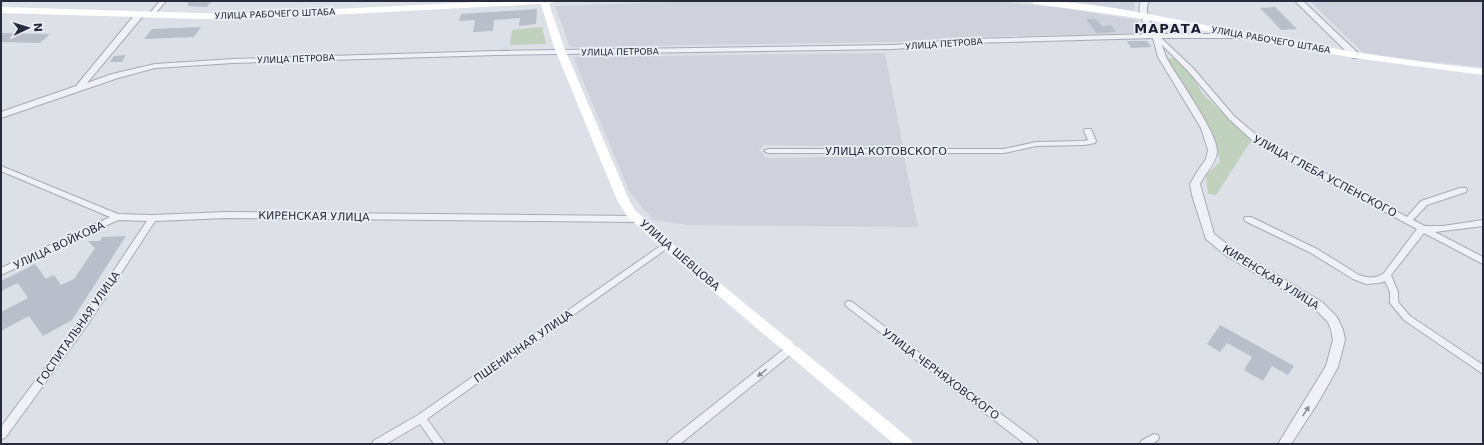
<svg xmlns="http://www.w3.org/2000/svg" width="1484" height="445" font-family="'DejaVu Sans',sans-serif">
  <style>
    .built { fill: #cfd2dc }
    .green { fill: #c0d1be }
    .building { fill: #babeca }
    .lines { fill: none; stroke-linecap: round; stroke-linejoin: round }
    .minor-casing { stroke: #a6aab4; stroke-width: 2 }
    .tertiary-casing { stroke: #a6aab4; stroke-width: 2 }
    .minor { fill: #f0f1f6; fill-rule: evenodd }
    .tertiary { fill: #f0f1f6; fill-rule: evenodd }
    .secondary { fill: #fff; fill-rule: evenodd }
    .oneway { fill: #8b8e9a }
    .labels { text-anchor: middle; stroke-width: 3.5; stroke-linejoin: round; paint-order: stroke }
    .far-street-label { font-size: 9px; fill: #262b3e; stroke: #eceff5 }
    .street-label { font-size: 11px; fill: #262b3e; stroke: #eceff5 }
    .far-district-label { font-size: 13px; font-weight: bold; letter-spacing: 1px; fill: #191d2f; stroke: #eceff5 }
  </style>
  <rect width="100%" height="100%" fill="#dde0e7"/>
  <!-- built -->
  <g class="built">
    <path d="M 801,1 L 960,1 L 1003,2 L 1064,8 L 1137,20 L 1144,33 L 968,37 L 891,42 L 570,47 L 555,6 L 672,2 Z"/>
    <path d="M 1073,1 L 1135,1 L 1134,11 Z"/>
    <path d="M 1310,1 L 1483,1 L 1483,67 L 1423,61 L 1363,53 Z"/>
    <path d="M 885,53 L 903,147 L 764,145 L 759,150 L 767,158 L 904,156 L 918,227 L 689,225 L 653,220 L 630,193 L 573,57 Z"/>
  </g>
  <!-- green -->
  <g class="green">
    <path d="M 542,27 L 546,44 L 510,45 L 512,30 Z"/>
    <path d="M 1166,58 L 1176,58 L 1194,78 L 1202,93 L 1251,141 L 1216,195 L 1208,194 L 1206,176 L 1220,161 L 1212,131 Z"/>
  </g>
  <!-- building -->
  <g class="building">
    <path d="M 188,1 L 212,1 L 207,7 L 188,6 Z"/>
    <path d="M 1275,7 L 1297,29 L 1281,30 L 1260,8 Z"/>
    <path d="M 537,9 L 536,24 L 519,26 L 520,18 L 494,20 L 493,31 L 473,32 L 475,20 L 459,21 L 461,14 Z"/>
    <path d="M 1086,19 L 1096,19 L 1102,26 L 1111,25 L 1116,32 L 1096,33 Z"/>
    <path d="M 201,27 L 194,37 L 144,39 L 152,29 Z"/>
    <path d="M 1,33 L 50,34 L 40,43 L 1,42 Z"/>
    <path d="M 1127,41 L 1147,41 L 1152,47 L 1131,48 Z"/>
    <path d="M 126,55 L 122,62 L 110,62 L 114,56 Z"/>
    <path d="M 126,236 L 72,320 L 43,336 L 29,316 L 1,331 L 1,312 L 28,298 L 18,283 L 1,291 L 1,281 L 35,264 L 46,279 L 54,275 L 61,285 L 74,279 L 95,248 L 88,241 L 100,241 L 102,237 Z"/>
    <path d="M 1220,325 L 1294,366 L 1288,375 L 1272,366 L 1263,381 L 1244,370 L 1252,357 L 1227,343 L 1220,352 L 1207,344 Z"/>
  </g>
  <g class="lines">
    <!-- minor casing -->
    <g class="minor-casing">
      <g id="minor">
        <path d="M 160,1 L 166,1 L 153,16 L 149,16 L 149,14 Z"/>
        <path d="M 1156,34 L 1158,35 L 1193,68 L 1234,116 L 1260,138 L 1407,217 L 1421,201 L 1460,188 L 1466,188 L 1467,190 L 1466,192 L 1427,205 L 1413,220 L 1425,226 L 1443,226 L 1483,220 L 1483,226 L 1435,232 L 1483,257 L 1483,264 L 1424,233 L 1391,275 L 1398,292 L 1398,302 L 1410,316 L 1483,365 L 1483,374 L 1404,320 L 1390,303 L 1390,292 L 1385,281 L 1380,283 L 1366,284 L 1353,279 L 1311,253 L 1245,221 L 1244,219 L 1245,217 L 1251,217 L 1317,249 L 1359,275 C 1368,278 1376,279 1384,273 L 1417,229 L 1254,142 L 1229,119 L 1188,71 L 1154,37 L 1154,35 Z"/>
        <path d="M 1085,129 L 1091,129 L 1096,141 L 1095,143 L 1084,145 L 1036,146 L 1004,153 L 768,153 L 764,151 L 768,149 L 1004,149 L 1036,142 L 1084,141 L 1088,140 L 1084,131 Z"/>
        <path d="M 1,166 L 118,214 L 153,215 L 226,212 L 638,216 L 642,219 L 638,222 L 226,218 L 155,221 L 88,324 L 5,438 L 1,439 L 1,427 L 82,318 L 147,221 L 118,220 L 1,275 L 1,268 L 110,217 L 1,171 Z"/>
        <path d="M 666,242 L 669,243 L 670,245 L 669,247 L 427,419 L 445,444 L 434,444 L 420,424 L 386,444 L 372,444 L 373,441 L 418,415 Z"/>
        <path d="M 849,301 L 852,302 L 1037,441 L 1038,444 L 1025,444 L 846,306 L 845,304 L 846,302 Z"/>
        <path d="M 792,344 L 795,345 L 797,348 L 795,351 L 680,444 L 667,444 L 668,441 L 789,345 Z"/>
        <path d="M 1154,434 L 1158,435 L 1159,438 C 1155,445 1147,444 1140,444 L 1141,441 Z"/>
      </g>
    </g>
    <!-- tertiary casing -->
    <g class="tertiary-casing">
      <g id="tertiary">
        <path d="M 1141,1 L 1149,1 C 1143,14 1151,23 1158,34 L 1245,34 L 1249,36 L 1245,38 L 1160,38 C 1162,45 1164,52 1167,59 C 1177,77 1219,135 1217,152 C 1216,164 1205,173 1200,184 L 1214,234 L 1233,249 L 1322,302 L 1337,317 L 1343,330 L 1345,340 L 1338,367 L 1319,401 L 1291,444 L 1278,444 L 1326,366 L 1333,340 L 1331,330 L 1328,322 L 1314,308 L 1225,255 L 1206,239 L 1192,195 L 1190,184 L 1197,172 L 1206,159 L 1208,150 L 1201,128 L 1158,57 L 1153,38 L 970,43 L 893,49 L 497,55 L 233,63 L 155,68 L 118,78 L 1,118 L 1,112 L 76,86 L 137,12 L 140,12 L 144,14 L 143,16 L 87,83 L 112,74 L 155,64 L 233,59 L 497,51 L 893,45 L 970,39 L 1151,34 C 1144,23 1136,14 1141,1 Z"/>
        <path d="M 1295,1 L 1303,1 L 1359,54 L 1359,58 L 1353,58 Z"/>
      </g>
    </g>
    <!-- minor -->
    <use href="#minor" class="minor"/>
    <!-- tertiary -->
    <use href="#tertiary" class="tertiary"/>
    <!-- secondary -->
    <g class="secondary">
      <path d="M 498,1 L 554,1 L 549,4 L 564,47 L 629,200 L 635,210 L 670,242 L 910,439 L 913,444 L 894,444 L 662,248 L 627,216 L 617,200 L 554,47 L 541,4 L 234,20 L 1,13 L 1,7 L 234,14 Z"/>
      <path d="M 1031,1 C 1096,1 1161,17 1225,29 C 1311,45 1396,60 1483,69 L 1483,75 L 1354,58 L 1131,17 L 1035,4 Z"/>
    </g>
  </g>
  <!-- one-way arrows -->
  <defs><path id="oneway-solid" d="M-6-.8H1V-3.2L6.5 0L1 3.2V.8H-6Z"/></defs>
  <g class="oneway">
    <use href="#oneway-solid" transform="translate(762 373) rotate(141)"/>
    <use href="#oneway-solid" transform="translate(1306 411) rotate(-57)"/>
  </g>
  <g class="labels">
    <!-- far-street labels -->
    <g class="far-street-label">
      <text transform="translate(275 14) rotate(-2)" y="3">УЛИЦА РАБОЧЕГО ШТАБА</text>
      <text transform="translate(1271 40) rotate(10)" y="3">УЛИЦА РАБОЧЕГО ШТАБА</text>
      <text transform="translate(944 44) rotate(-4)" y="3">УЛИЦА ПЕТРОВА</text>
      <text transform="translate(620 52) rotate(-1)" y="3">УЛИЦА ПЕТРОВА</text>
      <text transform="translate(296 59) rotate(-2)" y="3">УЛИЦА ПЕТРОВА</text>
    </g>
    <!-- street labels -->
    <g class="street-label">
      <text x="886" y="155">УЛИЦА КОТОВСКОГО</text>
      <text transform="translate(1325 176) rotate(28)" y="4">УЛИЦА ГЛЕБА УСПЕНСКОГО</text>
      <text transform="translate(314 216) rotate(1)" y="4">КИРЕНСКАЯ УЛИЦА</text>
      <text transform="translate(59 245) rotate(-25)" y="4">УЛИЦА ВОЙКОВА</text>
      <text transform="translate(680 255) rotate(41)" y="4">УЛИЦА ШЕВЦОВА</text>
      <text transform="translate(1271 277) rotate(32)" y="4">КИРЕНСКАЯ УЛИЦА</text>
      <text transform="translate(78 328) rotate(-55)" y="4">ГОСПИТАЛЬНАЯ УЛИЦА</text>
      <text transform="translate(523 346) rotate(-35)" y="4">ПШЕНИЧНАЯ УЛИЦА</text>
      <text transform="translate(941 374) rotate(37)" y="4">УЛИЦА ЧЕРНЯХОВСКОГО</text>
    </g>
    <!-- far-district labels -->
    <g class="far-district-label">
      <text x="1168" y="33">МАРАТА</text>
    </g>
  </g>
  <!-- border -->
  <rect width="1484" height="445" fill="none" stroke="#262b3e" stroke-width="4"/>
  <!-- north arrow -->
  <g transform="translate(28 28) rotate(86)" stroke="#eceff5" stroke-width="3" paint-order="stroke">
  <path d="M0-3L7 15L0 10L-7 15Z" fill="#262b3e"/>
  <text y="-6" font-size="11" font-weight="bold" text-anchor="middle" fill="#262b3e">N</text>
  </g>
</svg>
